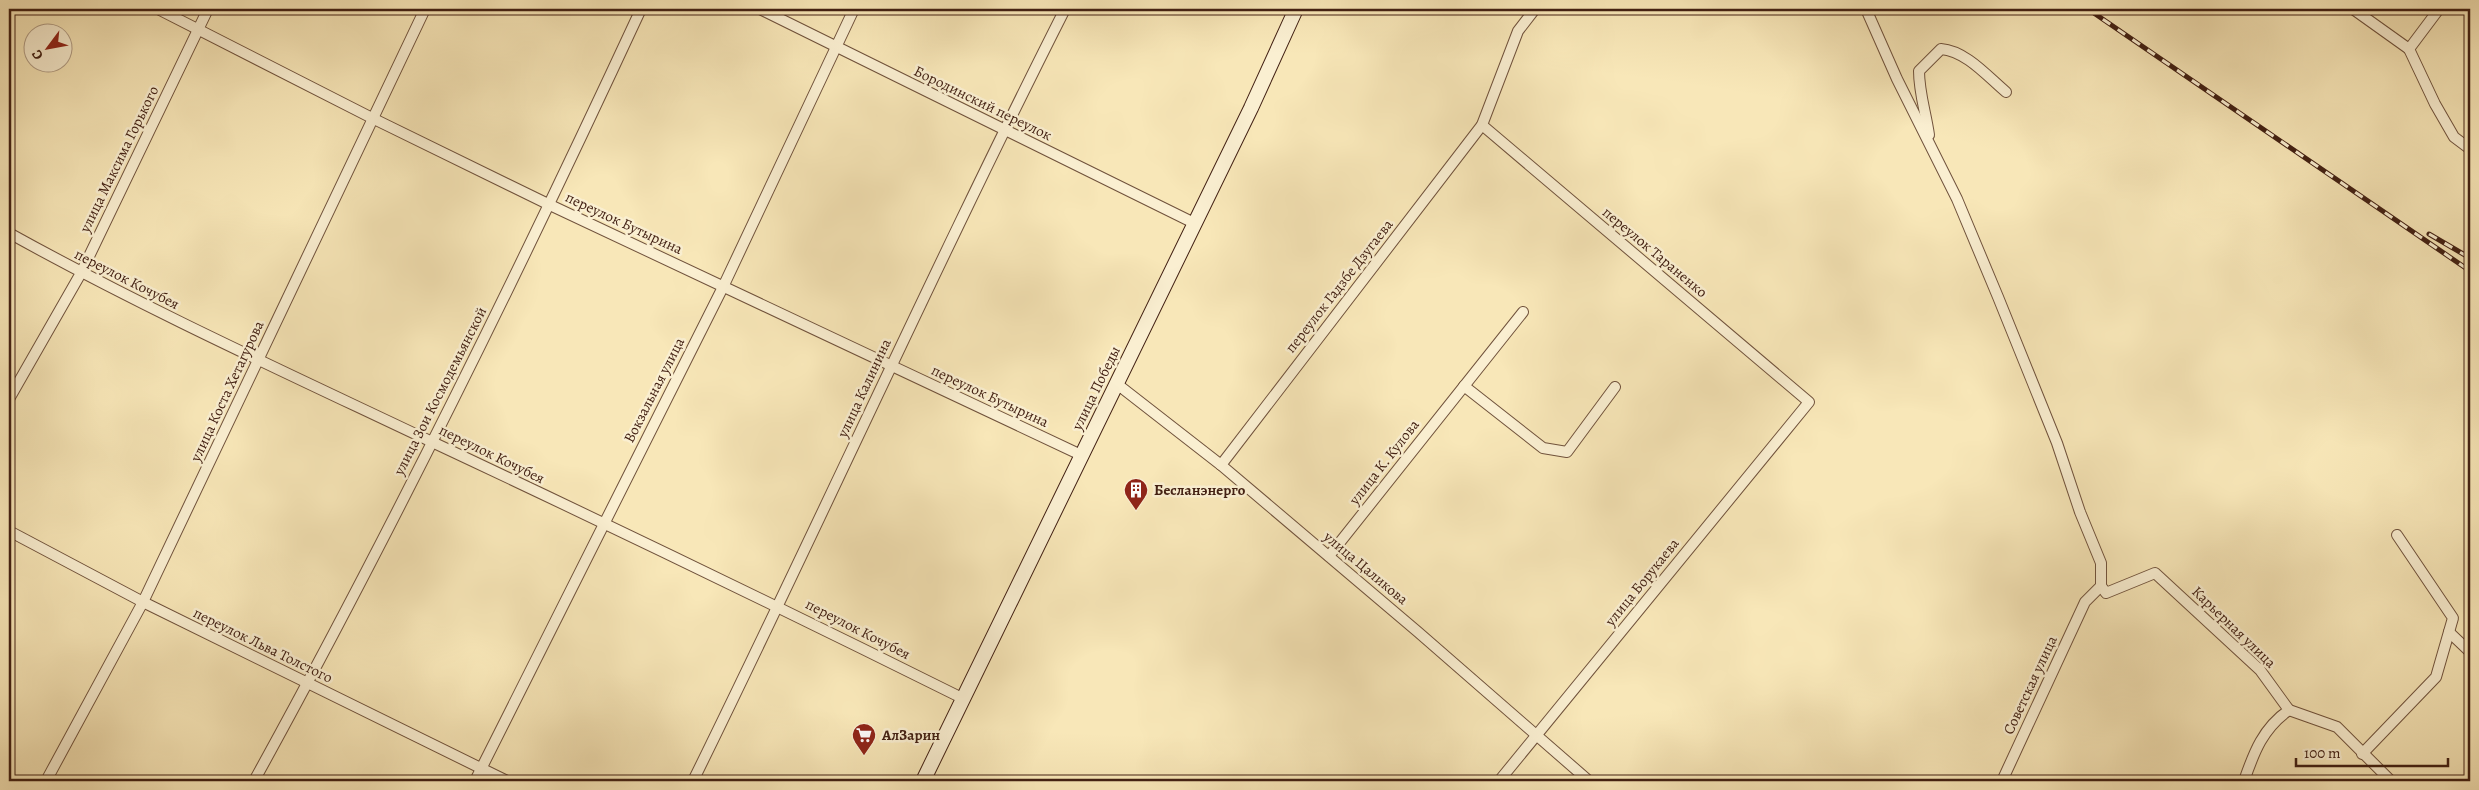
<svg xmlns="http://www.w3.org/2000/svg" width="2479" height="790" font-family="Alegreya,serif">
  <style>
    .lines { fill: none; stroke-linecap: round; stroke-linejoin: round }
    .minor-casing { stroke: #70523c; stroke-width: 12 }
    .secondary-casing { stroke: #422013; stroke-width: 16 }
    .minor { stroke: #faefd1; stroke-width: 10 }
    .secondary { stroke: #faefd1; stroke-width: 14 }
    .rail-casing { stroke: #422013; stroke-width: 5 }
    .rail { stroke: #faefd1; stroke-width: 3; stroke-dasharray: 9; stroke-linecap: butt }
    .labels { text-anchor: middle; stroke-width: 5; stroke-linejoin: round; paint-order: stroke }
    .street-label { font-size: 15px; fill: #422013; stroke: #faefd1 }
    .poi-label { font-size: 15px; font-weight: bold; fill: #422013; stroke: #faefd1; text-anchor: start }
  </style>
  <rect width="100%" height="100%" fill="#f8e7b8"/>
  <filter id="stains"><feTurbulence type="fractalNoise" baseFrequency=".004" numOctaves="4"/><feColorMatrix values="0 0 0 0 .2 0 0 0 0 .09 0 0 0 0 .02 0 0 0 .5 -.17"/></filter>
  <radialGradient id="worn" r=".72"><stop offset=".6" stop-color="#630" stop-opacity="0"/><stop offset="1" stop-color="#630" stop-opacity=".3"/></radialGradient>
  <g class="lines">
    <!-- minor casing -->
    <g class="minor-casing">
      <g id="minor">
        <path d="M 158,9 L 372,118 L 550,205 L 1081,455"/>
        <path d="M 760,9 L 1194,223"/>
        <path d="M 1866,9 L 1897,79 L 1957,199 L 1998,297 L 2057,443 L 2080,512 L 2101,563 L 2101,586 L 2085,602 L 2002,781"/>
        <path d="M 2353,9 L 2409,49 L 2439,9"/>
        <path d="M 2409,49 L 2435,104 L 2454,137 L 2470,149"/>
        <path d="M 1482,125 L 1809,402 L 1499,781"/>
        <path d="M 1929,135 C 1926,113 1919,93 1919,71 L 1941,49 C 1966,51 1987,76 2006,92"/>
        <path d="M 9,233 C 146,309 289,374 430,441 C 609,525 787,611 964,699"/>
        <path d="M 1117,384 L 1221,465 L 1418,632 L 1589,781"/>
        <path d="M 1464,386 L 1543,448 L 1567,452 L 1615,387"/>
        <path d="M 9,399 L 81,273 L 208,9"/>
        <path d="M 1221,465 L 1482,125 L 1518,31 L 1535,9"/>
        <path d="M 9,531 L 143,602 L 507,781"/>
        <path d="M 1329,556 L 1523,312"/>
        <path d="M 2101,586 L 2106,593 L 2155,573 L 2260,670 L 2289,710 C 2263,728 2254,752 2244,781"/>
        <path d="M 2449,632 L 2470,652"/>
        <path d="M 2289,710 L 2337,727 L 2391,781"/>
        <path d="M 2362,754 L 2436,677 L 2453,618 L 2397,535"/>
        <path d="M 46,781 L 143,602 L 425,9"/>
        <path d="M 254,781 C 393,529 520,270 641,9"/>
        <path d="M 475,781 L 723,287 L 854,9"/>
        <path d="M 693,781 C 819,525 936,264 1065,9"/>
      </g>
    </g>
    <!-- secondary casing -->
    <g class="secondary-casing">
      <path id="secondary" d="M 923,781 L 1251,108 L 1296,9"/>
    </g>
    <!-- minor -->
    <use href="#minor" class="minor"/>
    <!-- secondary -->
    <use href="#secondary" class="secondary"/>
    <!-- rail casing -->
    <g class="rail-casing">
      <g id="rail">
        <path d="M 2088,9 L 2470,271"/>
        <path d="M 2429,234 L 2470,258"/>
      </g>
    </g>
    <!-- rail -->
    <use href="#rail" class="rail"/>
  </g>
  <!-- icons -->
  <defs>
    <g id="building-pin" transform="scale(1.25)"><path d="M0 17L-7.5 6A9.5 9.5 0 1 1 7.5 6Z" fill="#8f2418" stroke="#faefd1"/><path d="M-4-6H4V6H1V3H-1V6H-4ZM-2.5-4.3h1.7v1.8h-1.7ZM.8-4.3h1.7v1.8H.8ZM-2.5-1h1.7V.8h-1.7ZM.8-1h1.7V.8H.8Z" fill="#fff"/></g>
    <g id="supermarket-pin" transform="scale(1.25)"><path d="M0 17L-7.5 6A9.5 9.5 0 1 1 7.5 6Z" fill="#8f2418" stroke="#faefd1"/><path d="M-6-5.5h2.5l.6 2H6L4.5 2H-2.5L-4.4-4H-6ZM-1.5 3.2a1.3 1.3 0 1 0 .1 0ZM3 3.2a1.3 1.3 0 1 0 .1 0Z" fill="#fff"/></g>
  </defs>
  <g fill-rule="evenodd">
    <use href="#building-pin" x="1136" y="490"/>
    <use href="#supermarket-pin" x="864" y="735"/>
  </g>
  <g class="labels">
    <!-- street labels -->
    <g class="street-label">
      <text transform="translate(983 103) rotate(26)" y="5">Бородинский переулок</text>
      <text transform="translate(119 159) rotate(-64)" y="5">улица Максима Горького</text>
      <text transform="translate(624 223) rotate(25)" y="5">переулок Бутырина</text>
      <text transform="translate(1655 252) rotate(40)" y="5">переулок Тараненко</text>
      <text transform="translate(127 279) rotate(27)" y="5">переулок Кочубея</text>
      <text transform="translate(1339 286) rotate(-52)" y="5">переулок Гадзбе Дзугаева</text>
      <text transform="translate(864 388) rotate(-65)" y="5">улица Калинина</text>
      <text transform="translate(1096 388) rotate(-64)" y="5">улица Победы</text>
      <text transform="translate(654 390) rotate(-63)" y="5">Вокзальная улица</text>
      <text transform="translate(227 391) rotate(-65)" y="5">улица Коста Хетагурова</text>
      <text transform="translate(440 391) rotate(-63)" y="5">улица Зои Космодемьянской</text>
      <text transform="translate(990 396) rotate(25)" y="5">переулок Бутырина</text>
      <text transform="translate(492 454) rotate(26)" y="5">переулок Кочубея</text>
      <text transform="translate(1384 462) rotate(-52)" y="5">улица К. Кулова</text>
      <text transform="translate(1366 568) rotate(40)" y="5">улица Цаликова</text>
      <text transform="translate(1642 582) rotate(-51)" y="5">улица Борукаева</text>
      <text transform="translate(2234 627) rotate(44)" y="5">Карьерная улица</text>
      <text transform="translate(858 629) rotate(27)" y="5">переулок Кочубея</text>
      <text transform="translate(263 645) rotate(26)" y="5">переулок Льва Толстого</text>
      <text transform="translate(2030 685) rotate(-65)" y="5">Советская улица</text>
    </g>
    <!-- poi labels -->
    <g class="poi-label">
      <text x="1154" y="495">Бесланэнерго</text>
      <text x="882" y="740">АлЗарин</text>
    </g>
  </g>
  <!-- margin -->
  <rect width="2479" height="790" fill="none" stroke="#f8e7b8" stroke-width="30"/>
  <rect x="10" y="10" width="2459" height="770" fill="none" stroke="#422013" stroke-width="2.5"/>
  <rect x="15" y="15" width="2449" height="760" fill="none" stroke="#422013"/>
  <!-- north arrow -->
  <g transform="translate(48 48) rotate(238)"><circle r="24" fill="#faefd1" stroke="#b09c85"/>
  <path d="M0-4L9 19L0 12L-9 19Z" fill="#8f2418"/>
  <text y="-8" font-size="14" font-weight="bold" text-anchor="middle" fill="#422013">С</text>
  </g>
  <!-- scale -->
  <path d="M2296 758v8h152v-8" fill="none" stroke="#422013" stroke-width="2.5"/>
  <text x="2304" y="758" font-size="15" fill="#422013" stroke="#faefd1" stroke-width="4" paint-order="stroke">100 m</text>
  <rect width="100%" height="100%" filter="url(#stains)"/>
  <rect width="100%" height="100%" fill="url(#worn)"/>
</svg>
